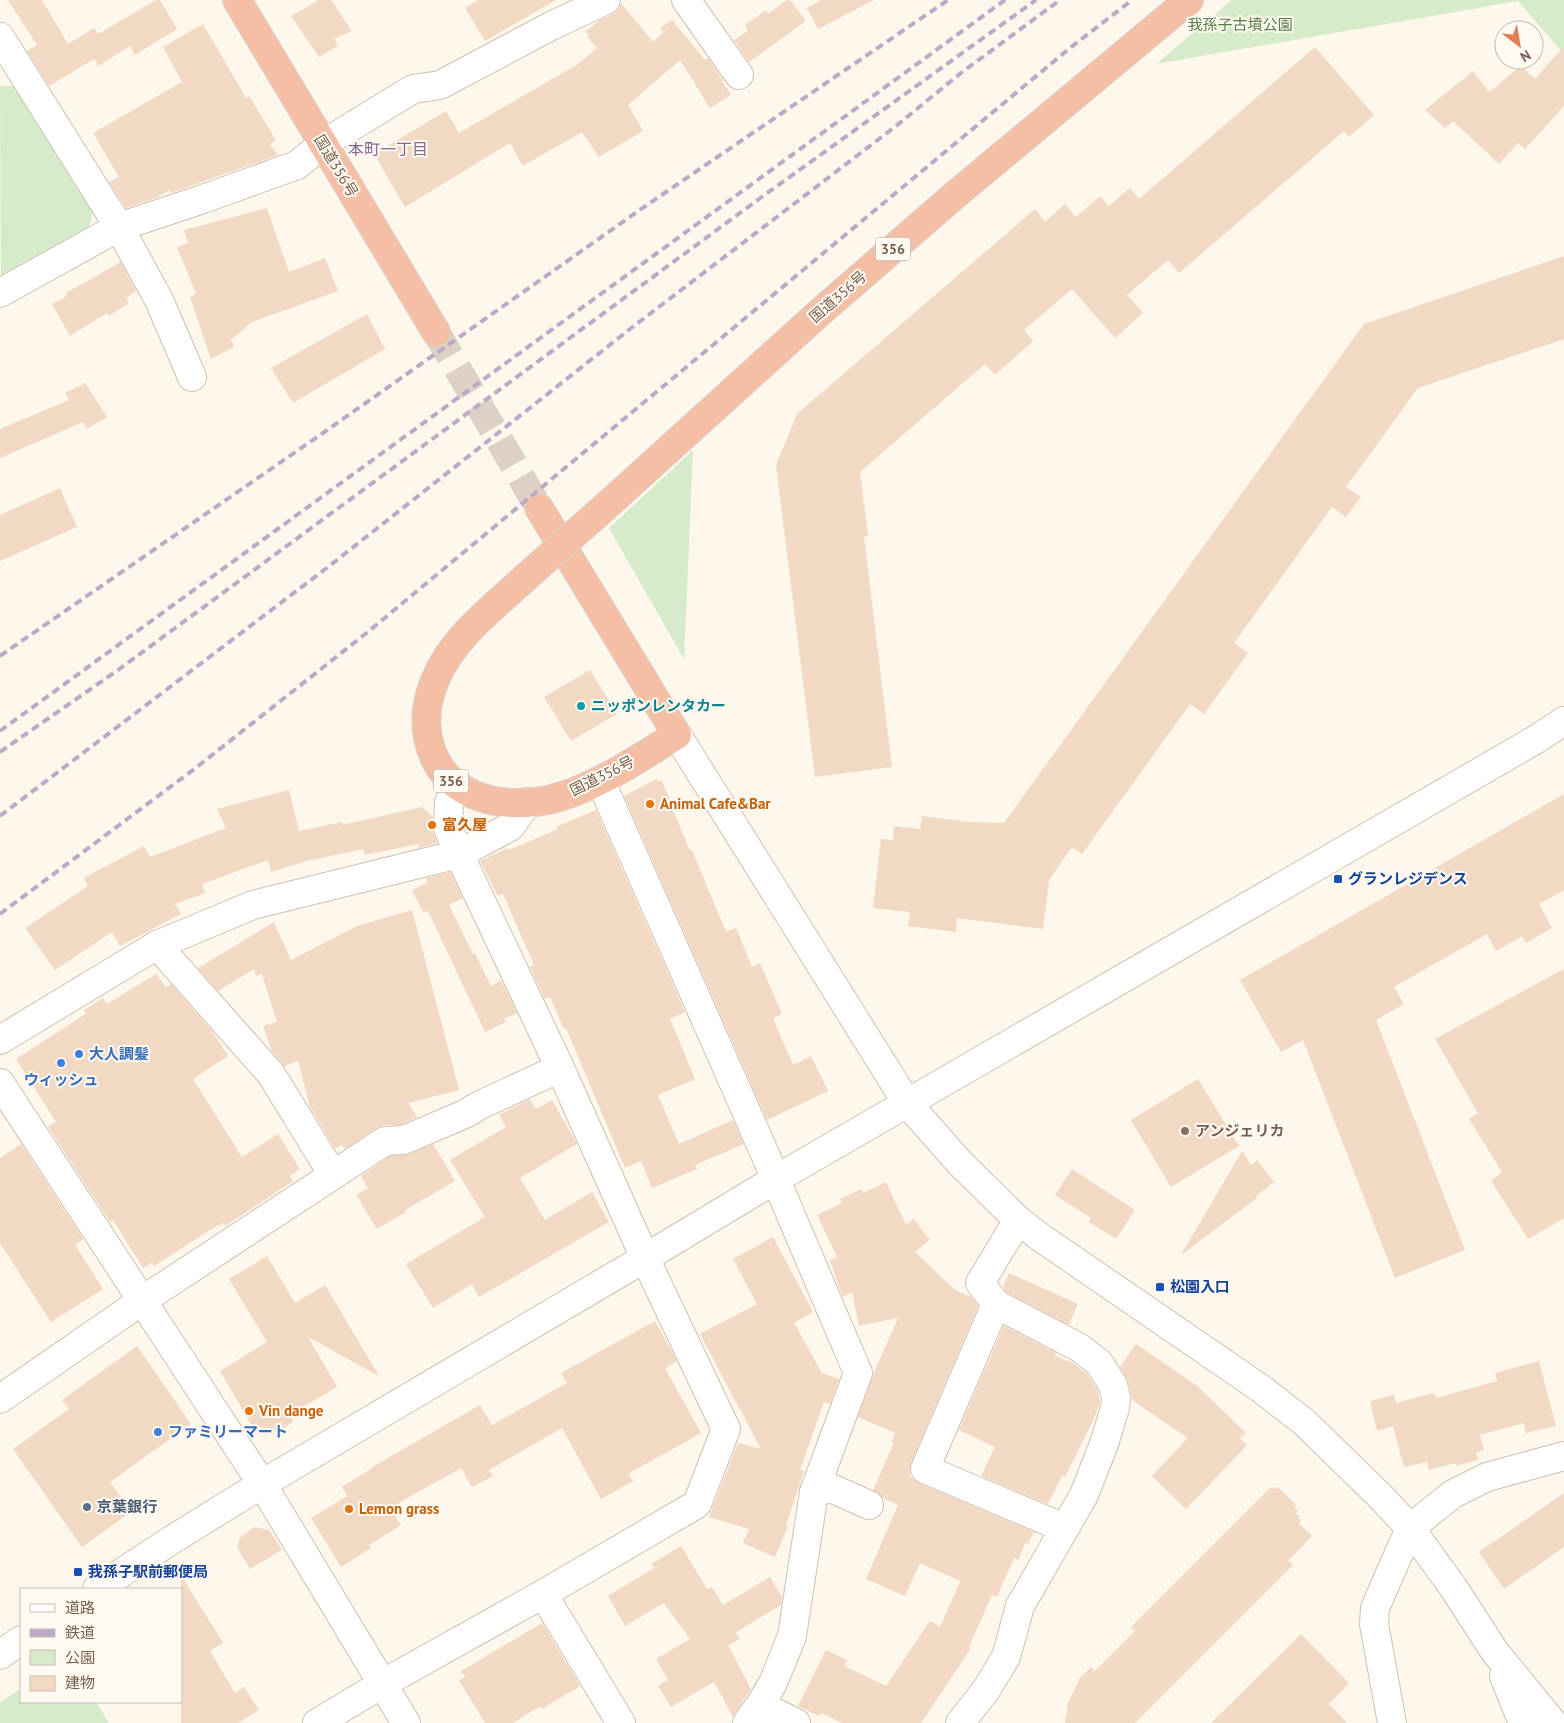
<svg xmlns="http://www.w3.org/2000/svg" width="1564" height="1723" font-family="'PT Sans','Noto Sans JP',sans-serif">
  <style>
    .green { fill: #d5ebca }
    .building { fill: #f2d9c4 }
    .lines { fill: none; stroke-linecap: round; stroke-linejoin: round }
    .highway-tunnel { stroke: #dcd1c4; stroke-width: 28; stroke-dasharray: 28 14; stroke-linecap: butt }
    .minor-casing { stroke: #d0c0b1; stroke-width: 30 }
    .highway-casing { stroke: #d9d2cd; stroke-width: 30 }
    .minor { stroke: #fff; stroke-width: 28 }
    .highway { stroke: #f5bfa5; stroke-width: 28 }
    .rail { stroke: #bca9c8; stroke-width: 4; stroke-dasharray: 8 5; stroke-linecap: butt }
    .highway-bridge-casing { stroke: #d9d2cd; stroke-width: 30; stroke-linecap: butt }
    .highway-bridge { stroke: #f5bfa5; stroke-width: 28 }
    .culture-dot { fill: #0f9aa8; stroke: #fffbf3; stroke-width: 2 }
    .food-dot { fill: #e8710a; stroke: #fffbf3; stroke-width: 2 }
    .transit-dot { fill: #1a4fb4; stroke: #fffbf3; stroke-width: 2 }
    .shop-dot { fill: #3f7fe0; stroke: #fffbf3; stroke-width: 2 }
    .education-dot { fill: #8d6e63; stroke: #fffbf3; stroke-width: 2 }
    .service-dot { fill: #5c6f8a; stroke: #fffbf3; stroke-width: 2 }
    .labels { text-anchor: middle; stroke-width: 4; stroke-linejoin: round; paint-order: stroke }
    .shield { fill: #fffbf3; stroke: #a18e80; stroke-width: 1 }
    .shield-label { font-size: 14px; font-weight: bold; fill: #79604e }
    .park-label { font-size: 15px; fill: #537e46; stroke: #fffbf3 }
    .street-label { font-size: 15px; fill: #79604e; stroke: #fffbf3 }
    .culture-label { font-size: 15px; font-weight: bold; fill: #0d838f; stroke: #fffbf3; text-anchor: start }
    .food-label { font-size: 15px; font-weight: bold; fill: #c56008; stroke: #fffbf3; text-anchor: start }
    .transit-label { font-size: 15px; font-weight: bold; fill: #164399; stroke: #fffbf3; text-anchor: start }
    .shop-label { font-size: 15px; font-weight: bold; fill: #366cbe; stroke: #fffbf3; text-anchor: start }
    .education-label { font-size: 15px; font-weight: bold; fill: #785e54; stroke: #fffbf3; text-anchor: start }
    .service-label { font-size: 15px; font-weight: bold; fill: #4e5e75; stroke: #fffbf3; text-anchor: start }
    .neighbourhood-label { font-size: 16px; fill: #886694; stroke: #fffbf3 }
  </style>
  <rect width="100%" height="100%" fill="#fdf7ec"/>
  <!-- green -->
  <g class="green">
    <path d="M 1232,0 L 1564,0 L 1564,54 L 1518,1 L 1156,64 Z"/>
    <path d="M 1,86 L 14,86 L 93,212 L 89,227 L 1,275 L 0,87 Z"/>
    <path d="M 693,450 L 684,659 L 609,528 Z"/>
    <path d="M 21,1688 L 21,1702 L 96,1702 L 109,1723 L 0,1723 L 0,1703 Z"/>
  </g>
  <!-- building -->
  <g class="building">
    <path d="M 8,0 L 42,0 L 68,44 L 94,28 L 98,34 L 156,0 L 160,0 L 177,29 L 135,55 L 130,46 L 98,66 L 94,59 L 49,86 L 27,51 L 37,45 Z"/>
    <path d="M 319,0 L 331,0 L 352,31 L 334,39 L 338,46 L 319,57 L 291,16 Z"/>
    <path d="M 478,0 L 556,0 L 485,41 L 465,8 Z"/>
    <path d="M 787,0 L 790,0 L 806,21 L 749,62 L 734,40 L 748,31 L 745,25 L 766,10 L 768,14 Z"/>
    <path d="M 822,0 L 874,0 L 818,29 L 807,8 Z"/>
    <path d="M 621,3 L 653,42 L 663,33 L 660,28 L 672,20 L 705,60 L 708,58 L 723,80 L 722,81 L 731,95 L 710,108 L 680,60 L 628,105 L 643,131 L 599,157 L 582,132 L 523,166 L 510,143 L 405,207 L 374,154 L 446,111 L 459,133 L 578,64 L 597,48 L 587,37 L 589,35 L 585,32 L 600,20 L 613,14 L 619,9 Z"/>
    <path d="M 203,24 L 246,98 L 249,96 L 276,140 L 270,144 L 278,155 L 171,193 L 170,190 L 158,197 L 126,208 L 109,182 L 119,177 L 93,133 L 182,82 L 163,47 Z"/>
    <path d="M 1564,46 L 1564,106 L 1525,149 L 1518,143 L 1499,164 L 1453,121 L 1445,128 L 1425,110 L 1473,71 L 1489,92 L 1521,66 L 1535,79 Z"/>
    <path d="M 1315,47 L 1374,115 L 1349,137 L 1344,131 L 1179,273 L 1168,260 L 1127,295 L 1143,313 L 1115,338 L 1072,289 L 1024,330 L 1033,341 L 995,375 L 985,364 L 860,472 L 868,536 L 864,537 L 892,767 L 815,777 L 776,465 L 797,414 L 1035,209 L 1045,222 L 1065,204 L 1076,217 L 1100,196 L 1109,206 L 1130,188 L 1139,199 Z"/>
    <path d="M 267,208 L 289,272 L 325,258 L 338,291 L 252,322 L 231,340 L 234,347 L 211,359 L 190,297 L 196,294 L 177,247 L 188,243 L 184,230 Z"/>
    <path d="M 1564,256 L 1564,339 L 1418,388 L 1346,487 L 1361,497 L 1346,517 L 1332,507 L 1234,643 L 1248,653 L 1204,714 L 1190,704 L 1082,854 L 1072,847 L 1049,880 L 1043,929 L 957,918 L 956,932 L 908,926 L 910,912 L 873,908 L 881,839 L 893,840 L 894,826 L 920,829 L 922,816 L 969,822 L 1004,823 L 1364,324 Z"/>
    <path d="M 121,262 L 136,291 L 126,298 L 129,303 L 109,316 L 107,313 L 70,336 L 52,304 L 67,296 L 66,293 Z"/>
    <path d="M 367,314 L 385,349 L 293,403 L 271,368 Z"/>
    <path d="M 85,383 L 107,417 L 87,429 L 83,422 L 0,458 L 0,429 L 69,400 L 65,393 Z"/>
    <path d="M 60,488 L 77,527 L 0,561 L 0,515 Z"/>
    <path d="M 590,670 L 617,714 L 571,741 L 544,697 Z"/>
    <path d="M 657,779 L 658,782 L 661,780 L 674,807 L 672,808 L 690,851 L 692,850 L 726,932 L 736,928 L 752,967 L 760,963 L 782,1014 L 773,1018 L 793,1065 L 811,1056 L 828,1091 L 767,1120 L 624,796 Z"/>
    <path d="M 289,790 L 299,831 L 342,822 L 342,825 L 422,807 L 433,817 L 432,828 L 437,843 L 419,848 L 418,844 L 365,855 L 363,849 L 307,861 L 271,872 L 268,860 L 202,884 L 205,893 L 175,904 L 181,914 L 120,946 L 112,932 L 55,970 L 25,928 L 88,886 L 84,878 L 144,846 L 150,857 L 226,828 L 217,809 Z"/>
    <path d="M 1564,794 L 1564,890 L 1539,904 L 1552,928 L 1526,943 L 1522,936 L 1496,951 L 1487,934 L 1394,987 L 1404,1004 L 1376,1020 L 1465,1250 L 1395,1278 L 1303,1040 L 1281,1052 L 1240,980 Z"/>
    <path d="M 596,810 L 685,1012 L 670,1019 L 695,1079 L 658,1095 L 679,1144 L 733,1120 L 744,1144 L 695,1165 L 697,1169 L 652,1188 L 641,1161 L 625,1168 L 566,1028 L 564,1029 L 550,997 L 545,999 L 530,967 L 534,965 L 503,894 L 498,896 L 480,861 L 508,848 L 509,850 L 558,829 L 556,827 Z"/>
    <path d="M 450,872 L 463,898 L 449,905 L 473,954 L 475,953 L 491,986 L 501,980 L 517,1013 L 504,1019 L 506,1022 L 485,1032 L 428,911 L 423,912 L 412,890 L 427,883 L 426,878 Z"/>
    <path d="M 412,910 L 459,1090 L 408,1103 L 417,1117 L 400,1125 L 384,1125 L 377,1128 L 345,1149 L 342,1145 L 336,1148 L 334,1147 L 310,1107 L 298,1061 L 284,1066 L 272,1051 L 263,1026 L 277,1022 L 262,974 L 256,976 L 254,969 L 218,991 L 198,968 L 274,922 L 291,960 L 357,926 Z"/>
    <path d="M 1564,969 L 1564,1218 L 1528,1239 L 1491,1181 L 1502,1172 L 1469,1119 L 1478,1113 L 1435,1039 Z"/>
    <path d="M 156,974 L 166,987 L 171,984 L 212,1031 L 228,1056 L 193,1079 L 242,1157 L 278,1134 L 300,1169 L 290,1176 L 293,1181 L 225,1226 L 224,1223 L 219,1226 L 218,1225 L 154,1266 L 152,1263 L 143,1268 L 113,1220 L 110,1222 L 48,1127 L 56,1122 L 16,1059 L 87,1013 L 84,1010 L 103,998 L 107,1004 Z"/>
    <path d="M 1198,1079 L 1239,1146 L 1171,1187 L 1131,1120 Z"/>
    <path d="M 530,1099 L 536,1109 L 552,1100 L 577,1144 L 520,1178 L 545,1220 L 592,1192 L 609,1222 L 479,1297 L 472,1284 L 433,1308 L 406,1264 L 485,1217 L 450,1160 L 506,1127 L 499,1115 Z"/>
    <path d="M 21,1144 L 83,1239 L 75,1245 L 103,1289 L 51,1322 L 0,1243 L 0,1158 Z"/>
    <path d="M 433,1144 L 455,1181 L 405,1210 L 406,1212 L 377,1229 L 356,1195 L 368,1188 L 361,1176 L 390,1156 L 410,1154 Z"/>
    <path d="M 1242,1151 L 1251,1165 L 1257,1160 L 1274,1182 L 1256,1196 L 1257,1198 L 1181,1255 Z"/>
    <path d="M 1072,1169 L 1135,1210 L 1116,1239 L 1089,1222 L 1091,1218 L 1055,1195 Z"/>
    <path d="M 886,1182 L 906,1225 L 914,1219 L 930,1240 L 915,1252 L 955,1290 L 971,1297 L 978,1306 L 911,1463 L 909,1476 L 919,1483 L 1034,1532 L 1028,1544 L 1025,1543 L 1018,1560 L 1014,1558 L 997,1597 L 992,1595 L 969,1647 L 971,1648 L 921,1723 L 842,1723 L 821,1713 L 819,1716 L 798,1706 L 826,1650 L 847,1660 L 844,1666 L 886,1686 L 930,1621 L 940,1627 L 960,1581 L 920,1563 L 905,1596 L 866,1579 L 898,1505 L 883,1498 L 873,1490 L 894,1442 L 892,1441 L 895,1433 L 858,1417 L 873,1375 L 898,1318 L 859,1326 L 852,1292 L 843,1297 L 840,1290 L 830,1260 L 837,1257 L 817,1215 L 842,1203 L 840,1199 L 861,1189 L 863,1193 Z"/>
    <path d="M 773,1237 L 813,1312 L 794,1323 L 822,1373 L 839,1379 L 830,1404 L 824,1402 L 800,1470 L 804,1471 L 786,1525 L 788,1526 L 775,1557 L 743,1543 L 749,1529 L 709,1517 L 738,1443 L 761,1449 L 741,1411 L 742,1409 L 740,1410 L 700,1334 L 757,1304 L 733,1259 Z"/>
    <path d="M 267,1256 L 295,1303 L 325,1285 L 379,1376 L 308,1337 L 337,1387 L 303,1407 L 305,1411 L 292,1419 L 293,1422 L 279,1431 L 252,1426 L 220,1371 L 267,1342 L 229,1279 Z"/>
    <path d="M 1009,1273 L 1078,1304 L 1069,1325 L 1006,1292 L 1003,1287 Z"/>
    <path d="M 655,1321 L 677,1361 L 665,1368 L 701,1433 L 628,1474 L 633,1481 L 601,1499 L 562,1428 L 489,1470 L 493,1476 L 472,1487 L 461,1468 L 390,1508 L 401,1525 L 369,1545 L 371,1548 L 341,1567 L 311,1518 L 347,1496 L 342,1487 L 372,1468 L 372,1467 L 480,1405 L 492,1425 L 567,1383 L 561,1373 Z"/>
    <path d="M 1004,1326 L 1056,1353 L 1055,1356 L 1073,1363 L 1087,1374 L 1098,1391 L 1100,1403 L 1092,1423 L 1065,1477 L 1062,1476 L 1048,1504 L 981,1476 L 995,1447 L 959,1430 Z"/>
    <path d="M 1136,1344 L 1196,1385 L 1246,1433 L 1240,1438 L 1247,1445 L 1186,1509 L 1152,1476 L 1188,1438 L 1132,1400 L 1128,1381 L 1120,1367 Z"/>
    <path d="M 137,1346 L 191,1424 L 110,1482 L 131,1512 L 82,1547 L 13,1449 L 69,1409 L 62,1400 Z"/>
    <path d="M 1539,1361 L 1556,1426 L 1526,1433 L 1524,1423 L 1480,1435 L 1484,1450 L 1476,1452 L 1478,1460 L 1456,1466 L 1456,1463 L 1429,1470 L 1427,1462 L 1404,1467 L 1393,1426 L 1377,1431 L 1370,1401 L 1394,1395 L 1396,1403 L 1434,1393 L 1436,1398 L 1497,1381 L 1495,1373 Z"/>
    <path d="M 1271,1487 L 1273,1489 L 1275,1487 L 1277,1489 L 1278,1487 L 1296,1505 L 1294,1507 L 1298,1511 L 1296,1513 L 1300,1517 L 1298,1518 L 1301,1521 L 1299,1523 L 1312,1536 L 1288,1561 L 1293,1565 L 1135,1723 L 1065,1723 L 1068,1703 L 1080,1678 L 1091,1667 L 1095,1671 L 1135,1631 L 1131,1627 Z"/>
    <path d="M 1564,1493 L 1564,1547 L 1504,1589 L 1479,1552 Z"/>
    <path d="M 254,1527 L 269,1530 L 282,1550 L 250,1569 L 237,1547 L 240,1538 Z"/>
    <path d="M 681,1546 L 707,1589 L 712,1587 L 723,1605 L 770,1577 L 782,1597 L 781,1605 L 736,1632 L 740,1639 L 728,1645 L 751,1689 L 733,1717 L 714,1682 L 671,1707 L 658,1686 L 668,1680 L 656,1659 L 690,1639 L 664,1603 L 625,1626 L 608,1596 L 654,1568 L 651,1564 Z"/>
    <path d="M 181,1575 L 223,1643 L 210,1651 L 235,1693 L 244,1687 L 259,1710 L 238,1723 L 181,1723 Z"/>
    <path d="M 542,1623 L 580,1686 L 542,1709 L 540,1706 L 513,1723 L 485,1723 L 459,1680 L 465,1677 L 461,1671 Z"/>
    <path d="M 1301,1634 L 1349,1683 L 1329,1704 L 1347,1723 L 1211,1723 Z"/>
  </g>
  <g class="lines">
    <!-- highway-tunnel -->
    <path class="highway-tunnel" d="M 436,332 L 539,508"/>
    <!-- minor casing -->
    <g class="minor-casing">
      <g id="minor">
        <path d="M 686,0 L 739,75"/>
        <path d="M 0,37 L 119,227 L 159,300 L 192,377"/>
        <path d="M 0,293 L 119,227 L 203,199 L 297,165 L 323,144 L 413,89 L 440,85 L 551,26 L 606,0"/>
        <path d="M 677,735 L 907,1103 L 960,1163 L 1018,1220 L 1040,1237 L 1260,1388 L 1304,1422 L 1381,1497 L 1410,1528 L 1453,1587 L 1495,1652 L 1553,1723"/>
        <path d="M 600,780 L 765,1154 L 858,1373 L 814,1492 L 792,1636 L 773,1683 L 760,1705"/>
        <path d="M 157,945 L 271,1074 L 333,1175"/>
        <path d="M 0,1040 L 157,945 L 253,905 L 459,854 L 510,827 L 528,802"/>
        <path d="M 0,1083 L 262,1484 L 406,1723"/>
        <path d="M 996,1304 L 925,1469 L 1064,1528"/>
        <path d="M 0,1399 L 143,1300 L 385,1141 L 404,1140 L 467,1113 L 478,1106 L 560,1068"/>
        <path d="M 814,1492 L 831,1488 L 869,1505"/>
        <path d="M 97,1589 L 170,1541 L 262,1484 L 645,1258 L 776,1179 L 1535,740 L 1564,721"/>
        <path d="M 543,1594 L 621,1723"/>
        <path d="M 0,1655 L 21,1640"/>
        <path d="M 1504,1676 L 1523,1723"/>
        <path d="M 317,1723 L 382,1684 L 543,1594 L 697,1504 L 726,1429 L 645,1258 L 560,1068 L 459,854 L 448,828 L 449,802 L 458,787"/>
        <path d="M 747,1723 L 760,1705 L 796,1723"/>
        <path d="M 960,1723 L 986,1690 L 1006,1657 L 1020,1606 L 1084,1495 L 1105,1441 L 1115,1408 L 1116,1398 L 1113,1385 L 1099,1363 L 1080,1348 L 996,1304 L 980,1283 L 1018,1220"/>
        <path d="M 1392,1723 L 1374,1624 L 1375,1608 L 1410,1528 L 1453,1494 L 1487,1477 L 1564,1456"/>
      </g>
    </g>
    <!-- highway casing -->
    <g class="highway-casing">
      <g id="highway">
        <path d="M 237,0 L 436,332"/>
        <path d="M 605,507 L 818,314 L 955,195 L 1189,0"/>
        <path d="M 526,577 C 494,607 453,637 436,678 C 427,698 424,717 428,738 C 440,796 497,810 548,800 C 593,790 637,759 677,735 L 539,508"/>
      </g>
    </g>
    <!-- minor -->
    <use href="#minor" class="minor"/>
    <!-- highway -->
    <use href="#highway" class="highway"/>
    <!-- rail -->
    <g class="rail">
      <path d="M 0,656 L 323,433 L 644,207 L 948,0"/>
      <path d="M 0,731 L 1005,0"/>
      <path d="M 0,752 L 118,670 L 759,199 L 1036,0"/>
      <path d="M 0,816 L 328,567 L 630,329 L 896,126 L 961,73 L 1060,0"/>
      <path d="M 0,914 L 197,767 L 369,631 L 1070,48 L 1132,0"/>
    </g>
    <!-- highway-bridge casing -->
    <g class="highway-bridge-casing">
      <path id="highway-bridge" d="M 526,577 L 605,507"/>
    </g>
    <!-- highway-bridge -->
    <use href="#highway-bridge" class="highway-bridge"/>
  </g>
  <!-- markers -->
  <circle class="culture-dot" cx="581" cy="706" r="5"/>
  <g class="food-dot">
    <circle cx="650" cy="804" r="5"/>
    <circle cx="432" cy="825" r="5"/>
    <circle cx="249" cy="1411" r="5"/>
    <circle cx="349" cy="1509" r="5"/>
  </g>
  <g class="transit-dot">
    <rect x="1333" y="874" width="10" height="10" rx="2.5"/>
    <rect x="1155" y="1282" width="10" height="10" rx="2.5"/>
    <rect x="73" y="1567" width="10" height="10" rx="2.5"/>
  </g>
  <g class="shop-dot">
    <circle cx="79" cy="1054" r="5"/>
    <circle cx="61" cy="1063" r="5"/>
    <circle cx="158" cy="1432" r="5"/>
  </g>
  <circle class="education-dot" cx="1185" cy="1131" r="5"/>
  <circle class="service-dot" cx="87" cy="1507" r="5"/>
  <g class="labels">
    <!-- shield labels -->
    <g class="shield">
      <rect x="875.5" y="237.5" width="35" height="23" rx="4"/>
      <rect x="433.5" y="769.5" width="35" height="23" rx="4"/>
    </g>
    <g class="shield-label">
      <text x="893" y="254">356</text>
      <text x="451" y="786">356</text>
    </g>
    <!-- park labels -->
    <g class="park-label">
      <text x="1240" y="30">我孫子古墳公園</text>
    </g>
    <!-- street labels -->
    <g class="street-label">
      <text transform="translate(336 166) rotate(59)" y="5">国道356号</text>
      <text transform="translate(838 297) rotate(-41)" y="5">国道356号</text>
      <text transform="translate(602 776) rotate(-27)" y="5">国道356号</text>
    </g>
    <!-- culture labels -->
    <g class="culture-label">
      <text x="591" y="711">ニッポンレンタカー</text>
    </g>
    <!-- food labels -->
    <g class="food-label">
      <text x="660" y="809">Animal Cafe&amp;Bar</text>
      <text x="442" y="830">富久屋</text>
      <text x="259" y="1416">Vin dange</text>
      <text x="359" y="1514">Lemon grass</text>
    </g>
    <!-- transit labels -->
    <g class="transit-label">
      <text x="1348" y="884">グランレジデンス</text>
      <text x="1170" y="1292">松園入口</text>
      <text x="88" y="1577">我孫子駅前郵便局</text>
    </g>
    <!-- shop labels -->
    <g class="shop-label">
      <text x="89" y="1059">大人調髪</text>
      <text x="61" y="1085" text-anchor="middle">ウィッシュ</text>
      <text x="168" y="1437">ファミリーマート</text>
    </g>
    <!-- education labels -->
    <g class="education-label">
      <text x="1195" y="1136">アンジェリカ</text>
    </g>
    <!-- service labels -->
    <g class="service-label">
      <text x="97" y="1512">京葉銀行</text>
    </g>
    <!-- neighbourhood labels -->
    <g class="neighbourhood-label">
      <text x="388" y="155">本町一丁目</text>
    </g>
  </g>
  <!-- legend -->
  <rect x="20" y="1588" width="162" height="115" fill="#fffbf3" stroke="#c9bdb1"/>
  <rect x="30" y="1604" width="25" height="8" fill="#ffffff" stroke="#c9bdb1"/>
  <text x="65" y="1613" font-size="15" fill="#79604e">道路</text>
  <rect x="30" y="1629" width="25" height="8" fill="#bca9c8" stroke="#c9bdb1"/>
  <text x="65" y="1638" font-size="15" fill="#79604e">鉄道</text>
  <rect x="30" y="1650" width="25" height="15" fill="#d5ebca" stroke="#c9bdb1"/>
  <text x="65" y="1663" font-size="15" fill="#79604e">公園</text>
  <rect x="30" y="1676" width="25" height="15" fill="#f2d9c4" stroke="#c9bdb1"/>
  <text x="65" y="1688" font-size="15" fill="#79604e">建物</text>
  <!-- north arrow -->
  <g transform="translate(1519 45) rotate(149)"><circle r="24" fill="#fffbf3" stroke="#c9bdb1"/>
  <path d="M0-4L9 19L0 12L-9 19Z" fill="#e37e55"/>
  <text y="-8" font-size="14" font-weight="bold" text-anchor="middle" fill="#79604e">N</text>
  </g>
</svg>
